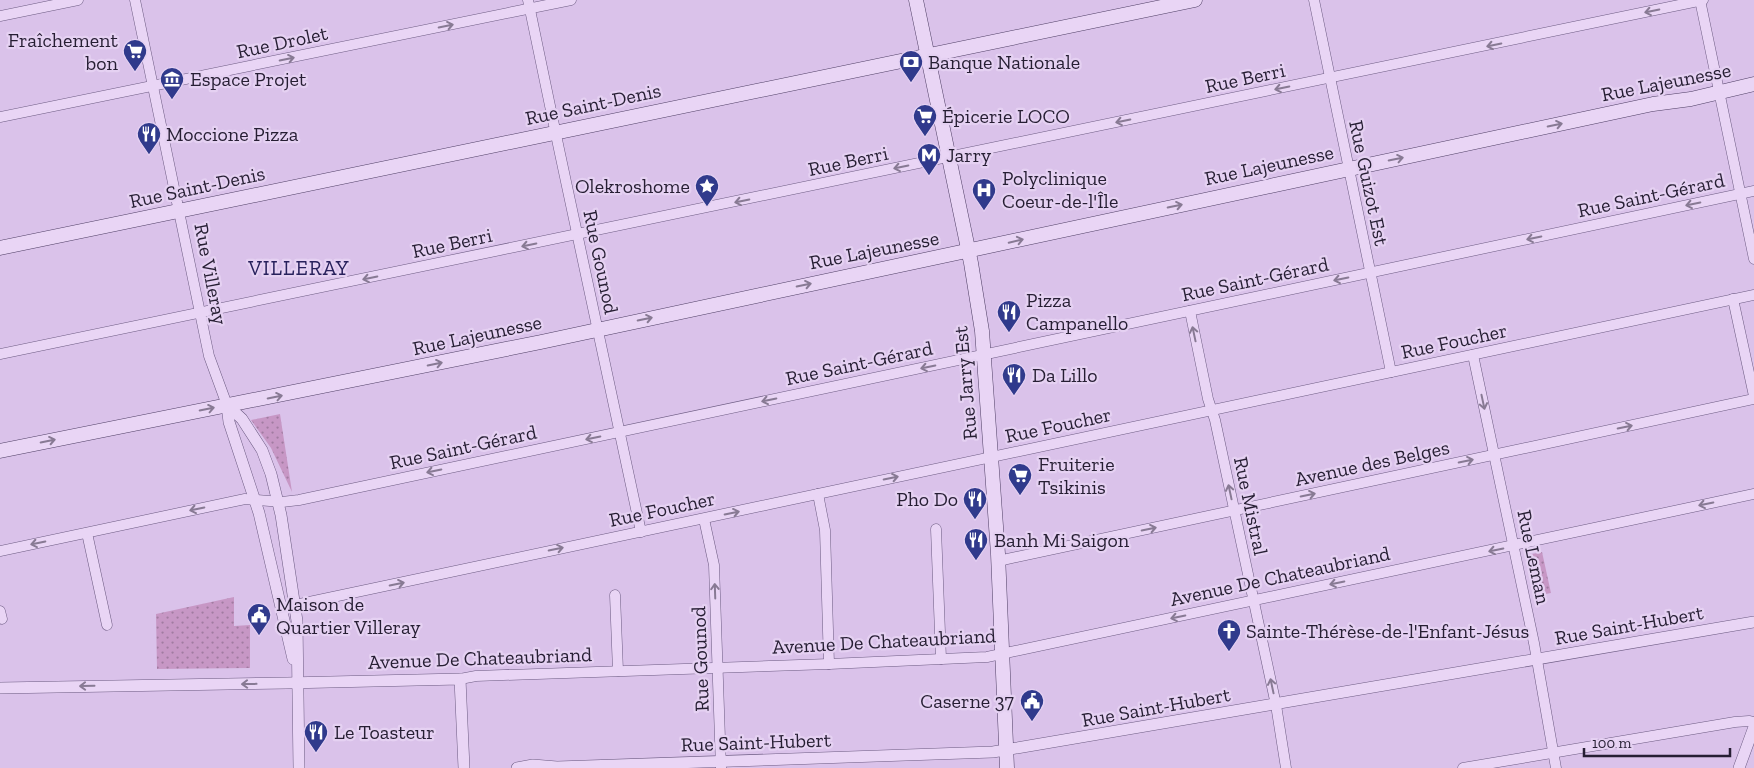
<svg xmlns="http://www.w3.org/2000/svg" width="1754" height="768" font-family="'Zilla Slab',serif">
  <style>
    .park { fill: url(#park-dots) }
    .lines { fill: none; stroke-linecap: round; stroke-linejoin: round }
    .minor-casing { stroke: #6c5b82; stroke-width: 11 }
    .tertiary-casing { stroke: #6c5b82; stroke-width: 12 }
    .secondary-casing { stroke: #4e3e64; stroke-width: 15 }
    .minor { stroke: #e9d5f5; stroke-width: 10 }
    .tertiary { stroke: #e9d5f5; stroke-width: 11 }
    .secondary { stroke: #e9d5f5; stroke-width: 14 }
    .oneway { stroke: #887a94 }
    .labels { text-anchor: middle; stroke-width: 4.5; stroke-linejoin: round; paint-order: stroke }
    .poi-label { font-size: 20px; fill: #261e33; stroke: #e5d1f2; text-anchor: start }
    .street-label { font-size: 20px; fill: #261e33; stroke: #e5d1f2 }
    .neighbourhood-label { font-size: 21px; letter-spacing: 1px; fill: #28215c; stroke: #e5d1f2 }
  </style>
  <defs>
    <pattern id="park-dots" width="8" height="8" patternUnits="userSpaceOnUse" patternTransform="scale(1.25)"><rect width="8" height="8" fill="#c797c5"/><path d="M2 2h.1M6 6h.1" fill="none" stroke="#a17ba1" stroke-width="1.8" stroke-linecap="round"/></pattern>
  </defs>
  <rect width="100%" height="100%" fill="#dac2ea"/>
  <!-- park -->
  <g class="park">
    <path d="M 280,414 L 292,492 L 271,448 L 251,420 Z"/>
    <path d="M 1542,552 L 1551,593 L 1535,596 L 1527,555 Z"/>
    <path d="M 234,597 L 234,626 L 250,625 L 250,668 L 157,669 L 156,614 Z"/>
  </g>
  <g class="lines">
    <!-- minor casing -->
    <g class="minor-casing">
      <g id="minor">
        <path d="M 135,0 L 209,356 L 227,405"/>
        <path d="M 528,0 L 559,149 L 641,532"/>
        <path d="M 1314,0 L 1391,372"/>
        <path d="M 1700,0 L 1754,259"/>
        <path d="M 0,16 L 78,0"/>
        <path d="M 0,117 L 571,0"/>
        <path d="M 1733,299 L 1754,396"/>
        <path d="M 1190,311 L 1208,399 L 1215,420 L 1276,705 L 1286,768"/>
        <path d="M 0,354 L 1703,0"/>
        <path d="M 1473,355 L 1534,643 L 1556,768"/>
        <path d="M 818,494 L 825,530 L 829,664"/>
        <path d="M 704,519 L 714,565 L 721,768"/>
        <path d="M 936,529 L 941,659"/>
        <path d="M 87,533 L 107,625"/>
        <path d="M 0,551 L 245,499 L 282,502 L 299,500 L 1754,191"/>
        <path d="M 998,561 L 1754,399"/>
        <path d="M 615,595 L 618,671"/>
        <path d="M 281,608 L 1754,295"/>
        <path d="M 0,611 L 2,619"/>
        <path d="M 460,679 L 476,676 L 829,664 L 987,657 L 1754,494"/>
        <path d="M 1463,768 L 1735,722 L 1749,721 L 1754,722"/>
      </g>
    </g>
    <!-- tertiary casing -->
    <g class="tertiary-casing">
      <g id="tertiary">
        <path d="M 227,405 L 242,419 L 262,450 L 271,474 L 281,515 L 297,621 L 299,768"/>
        <path d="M 227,405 L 229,422 L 259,513 L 293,659"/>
        <path d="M 0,688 L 287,683 L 460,679 L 464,768"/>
        <path d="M 517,768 L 533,765 L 557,767 L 993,752 L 1754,622"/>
        <path d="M 1739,768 L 1754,727"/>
      </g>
    </g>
    <!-- secondary casing -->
    <g class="secondary-casing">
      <g id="secondary">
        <path d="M 916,0 L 971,263 L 982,331 L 998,554 L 1007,768"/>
        <path d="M 0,248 L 1195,0"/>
        <path d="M 0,451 L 541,342 L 1653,104 L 1691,99 L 1754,84"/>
      </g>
    </g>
    <!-- minor -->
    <use href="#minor" class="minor"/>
    <!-- tertiary -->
    <use href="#tertiary" class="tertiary"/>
    <!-- secondary -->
    <use href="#secondary" class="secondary"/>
  </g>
  <!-- one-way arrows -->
  <defs><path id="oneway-shaft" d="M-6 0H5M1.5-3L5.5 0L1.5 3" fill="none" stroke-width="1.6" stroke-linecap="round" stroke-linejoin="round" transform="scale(1.25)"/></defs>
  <g class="oneway">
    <use href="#oneway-shaft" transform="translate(1652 11) rotate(168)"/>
    <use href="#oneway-shaft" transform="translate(446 26) rotate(-12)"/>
    <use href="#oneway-shaft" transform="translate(1494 45) rotate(168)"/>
    <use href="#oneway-shaft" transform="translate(287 59) rotate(-12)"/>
    <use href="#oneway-shaft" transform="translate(1282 88) rotate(168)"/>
    <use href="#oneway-shaft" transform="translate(1123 121) rotate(168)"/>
    <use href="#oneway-shaft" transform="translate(1555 125) rotate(-12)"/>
    <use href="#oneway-shaft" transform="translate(1396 159) rotate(-11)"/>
    <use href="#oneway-shaft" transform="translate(901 167) rotate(168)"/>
    <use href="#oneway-shaft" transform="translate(742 201) rotate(168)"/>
    <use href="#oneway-shaft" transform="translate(1693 204) rotate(168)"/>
    <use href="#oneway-shaft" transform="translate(1175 206) rotate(-12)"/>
    <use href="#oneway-shaft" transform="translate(1534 238) rotate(168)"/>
    <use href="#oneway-shaft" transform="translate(1016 241) rotate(-14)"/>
    <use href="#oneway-shaft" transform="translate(529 245) rotate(168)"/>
    <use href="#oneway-shaft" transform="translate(370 278) rotate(168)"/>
    <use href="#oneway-shaft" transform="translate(1341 279) rotate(168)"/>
    <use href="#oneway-shaft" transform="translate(804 285) rotate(-12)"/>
    <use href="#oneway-shaft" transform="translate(645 319) rotate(-12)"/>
    <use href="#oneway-shaft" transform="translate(1194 334) rotate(-102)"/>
    <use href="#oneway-shaft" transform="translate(435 364) rotate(-12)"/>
    <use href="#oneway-shaft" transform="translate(928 367) rotate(168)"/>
    <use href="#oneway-shaft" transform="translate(275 397) rotate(-11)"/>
    <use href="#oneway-shaft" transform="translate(769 400) rotate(168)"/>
    <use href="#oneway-shaft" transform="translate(1483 402) rotate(78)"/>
    <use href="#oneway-shaft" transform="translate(207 409) rotate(-11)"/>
    <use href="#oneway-shaft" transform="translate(1625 427) rotate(-12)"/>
    <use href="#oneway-shaft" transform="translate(593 438) rotate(168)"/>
    <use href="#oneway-shaft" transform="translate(48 441) rotate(-12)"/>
    <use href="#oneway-shaft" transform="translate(1466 461) rotate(-12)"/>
    <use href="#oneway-shaft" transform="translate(434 471) rotate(168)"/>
    <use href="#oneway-shaft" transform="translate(891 478) rotate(-12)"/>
    <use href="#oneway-shaft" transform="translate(1230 492) rotate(-102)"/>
    <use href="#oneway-shaft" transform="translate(1308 495) rotate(-12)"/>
    <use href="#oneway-shaft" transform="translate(1706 504) rotate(168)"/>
    <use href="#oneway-shaft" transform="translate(197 509) rotate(168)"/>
    <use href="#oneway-shaft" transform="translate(732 513) rotate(-12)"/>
    <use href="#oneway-shaft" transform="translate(1149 529) rotate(-12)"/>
    <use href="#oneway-shaft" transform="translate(38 543) rotate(168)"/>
    <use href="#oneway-shaft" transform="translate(556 549) rotate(-12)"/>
    <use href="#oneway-shaft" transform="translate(1496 550) rotate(168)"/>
    <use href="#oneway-shaft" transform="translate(1337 583) rotate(168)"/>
    <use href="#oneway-shaft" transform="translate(397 584) rotate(-12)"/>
    <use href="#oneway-shaft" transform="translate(715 591) rotate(-92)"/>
    <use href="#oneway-shaft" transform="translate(1178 617) rotate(168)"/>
    <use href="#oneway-shaft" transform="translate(249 684) rotate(179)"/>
    <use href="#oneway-shaft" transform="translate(87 686) rotate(179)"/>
    <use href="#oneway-shaft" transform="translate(1272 686) rotate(-102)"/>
  </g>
  <!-- icons -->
  <defs>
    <g id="supermarket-pin" transform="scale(1.25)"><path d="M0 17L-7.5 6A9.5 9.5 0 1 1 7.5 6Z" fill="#303a8c" stroke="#e5d1f2"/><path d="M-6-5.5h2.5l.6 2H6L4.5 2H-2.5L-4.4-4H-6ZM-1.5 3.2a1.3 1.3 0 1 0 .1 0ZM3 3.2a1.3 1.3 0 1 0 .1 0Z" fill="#fff"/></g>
    <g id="bank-pin" transform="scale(1.25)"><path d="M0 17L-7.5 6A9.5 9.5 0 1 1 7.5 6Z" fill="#303a8c" stroke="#e5d1f2"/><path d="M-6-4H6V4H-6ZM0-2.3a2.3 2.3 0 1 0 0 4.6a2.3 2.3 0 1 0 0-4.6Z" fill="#fff"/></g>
    <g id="museum-pin" transform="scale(1.25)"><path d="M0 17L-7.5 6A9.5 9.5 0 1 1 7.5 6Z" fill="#303a8c" stroke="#e5d1f2"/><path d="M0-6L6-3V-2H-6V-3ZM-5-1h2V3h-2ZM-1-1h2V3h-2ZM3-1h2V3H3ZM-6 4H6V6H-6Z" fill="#fff"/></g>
    <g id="restaurant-pin" transform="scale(1.25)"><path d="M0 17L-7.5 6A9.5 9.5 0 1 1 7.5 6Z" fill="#303a8c" stroke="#e5d1f2"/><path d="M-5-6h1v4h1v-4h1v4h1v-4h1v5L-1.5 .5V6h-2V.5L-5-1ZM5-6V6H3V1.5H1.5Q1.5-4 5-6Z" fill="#fff"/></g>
    <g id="metro-pin" transform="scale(1.25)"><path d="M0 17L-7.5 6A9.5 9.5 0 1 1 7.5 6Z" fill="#303a8c" stroke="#e5d1f2"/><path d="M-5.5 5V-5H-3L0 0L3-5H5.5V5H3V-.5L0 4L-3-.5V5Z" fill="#fff"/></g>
    <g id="sight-pin" transform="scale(1.25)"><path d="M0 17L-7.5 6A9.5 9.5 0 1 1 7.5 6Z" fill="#303a8c" stroke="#e5d1f2"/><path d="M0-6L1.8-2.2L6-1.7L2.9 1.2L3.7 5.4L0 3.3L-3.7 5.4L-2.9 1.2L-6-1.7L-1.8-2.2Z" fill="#fff"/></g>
    <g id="hospital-pin" transform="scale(1.25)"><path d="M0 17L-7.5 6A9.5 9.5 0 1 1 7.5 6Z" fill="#303a8c" stroke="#e5d1f2"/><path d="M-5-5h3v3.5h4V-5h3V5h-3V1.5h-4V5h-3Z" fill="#fff"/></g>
    <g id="civic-pin" transform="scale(1.25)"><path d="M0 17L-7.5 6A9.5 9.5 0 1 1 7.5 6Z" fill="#303a8c" stroke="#e5d1f2"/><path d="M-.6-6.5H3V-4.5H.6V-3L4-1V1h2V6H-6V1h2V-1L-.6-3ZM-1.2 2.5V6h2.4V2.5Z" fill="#fff"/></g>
    <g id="church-pin" transform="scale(1.25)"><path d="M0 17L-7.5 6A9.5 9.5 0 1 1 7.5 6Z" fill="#303a8c" stroke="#e5d1f2"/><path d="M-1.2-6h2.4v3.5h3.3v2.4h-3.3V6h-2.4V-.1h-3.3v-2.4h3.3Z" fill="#fff"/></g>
  </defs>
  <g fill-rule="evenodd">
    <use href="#supermarket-pin" x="135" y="51"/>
    <use href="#bank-pin" x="911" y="62"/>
    <use href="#museum-pin" x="172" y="79"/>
    <use href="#supermarket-pin" x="925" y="116"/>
    <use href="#restaurant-pin" x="149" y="134"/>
    <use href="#metro-pin" x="929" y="155"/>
    <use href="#sight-pin" x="707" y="186"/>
    <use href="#hospital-pin" x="984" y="190"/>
    <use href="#restaurant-pin" x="1009" y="312"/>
    <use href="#restaurant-pin" x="1014" y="375"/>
    <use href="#supermarket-pin" x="1020" y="475"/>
    <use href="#restaurant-pin" x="975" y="499"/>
    <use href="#restaurant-pin" x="976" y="540"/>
    <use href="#civic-pin" x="259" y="615"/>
    <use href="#church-pin" x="1229" y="631"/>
    <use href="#civic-pin" x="1032" y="701"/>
    <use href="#restaurant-pin" x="316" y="732"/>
  </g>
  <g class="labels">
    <!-- poi labels -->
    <g class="poi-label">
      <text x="118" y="47" text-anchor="end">Fraîchement<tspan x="118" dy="23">bon</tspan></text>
      <text x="928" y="69">Banque Nationale</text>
      <text x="190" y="86">Espace Projet</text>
      <text x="942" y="123">Épicerie LOCO</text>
      <text x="166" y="141">Moccione Pizza</text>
      <text x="946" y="162">Jarry</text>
      <text x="1002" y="185">Polyclinique<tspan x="1002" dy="23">Coeur-de-l'Île</tspan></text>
      <text x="690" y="193" text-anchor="end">Olekroshome</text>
      <text x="1026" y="307">Pizza<tspan x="1026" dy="23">Campanello</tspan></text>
      <text x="1032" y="382">Da Lillo</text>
      <text x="1038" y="471">Fruiterie<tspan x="1038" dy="23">Tsikinis</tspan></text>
      <text x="958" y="506" text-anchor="end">Pho Do</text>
      <text x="994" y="547">Banh Mi Saigon</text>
      <text x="276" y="611">Maison de<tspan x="276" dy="23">Quartier Villeray</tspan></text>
      <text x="1246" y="638">Sainte-Thérèse-de-l'Enfant-Jésus</text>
      <text x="1014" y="708" text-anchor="end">Caserne 37</text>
      <text x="334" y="739">Le Toasteur</text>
    </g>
    <!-- street labels -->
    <g class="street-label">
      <text transform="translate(282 42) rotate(-12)" y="7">Rue Drolet</text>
      <text transform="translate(1245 78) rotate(-12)" y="7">Rue Berri</text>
      <text transform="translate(1666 82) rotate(-11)" y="7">Rue Lajeunesse</text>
      <text transform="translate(593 104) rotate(-12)" y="7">Rue Saint-Denis</text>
      <text transform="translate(848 161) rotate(-12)" y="7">Rue Berri</text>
      <text transform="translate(1269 165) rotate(-12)" y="7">Rue Lajeunesse</text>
      <text transform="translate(1369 183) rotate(78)" y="7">Rue Guizot Est</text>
      <text transform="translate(197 187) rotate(-12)" y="7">Rue Saint-Denis</text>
      <text transform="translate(1651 195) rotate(-12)" y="7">Rue Saint-Gérard</text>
      <text transform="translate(452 243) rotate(-12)" y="7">Rue Berri</text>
      <text transform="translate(874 250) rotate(-11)" y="7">Rue Lajeunesse</text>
      <text transform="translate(601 262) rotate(78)" y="7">Rue Gounod</text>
      <text transform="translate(211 274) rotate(79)" y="7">Rue Villeray</text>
      <text transform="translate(1255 279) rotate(-12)" y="7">Rue Saint-Gérard</text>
      <text transform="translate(477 335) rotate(-12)" y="7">Rue Lajeunesse</text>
      <text transform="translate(1454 341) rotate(-12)" y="7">Rue Foucher</text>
      <text transform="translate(859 363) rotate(-12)" y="7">Rue Saint-Gérard</text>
      <text transform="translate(965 383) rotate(-95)" y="7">Rue Jarry Est</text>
      <text transform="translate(1058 425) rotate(-12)" y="7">Rue Foucher</text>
      <text transform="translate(463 447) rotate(-12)" y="7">Rue Saint-Gérard</text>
      <text transform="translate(1372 463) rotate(-12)" y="7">Avenue des Belges</text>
      <text transform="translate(1251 506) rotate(78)" y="7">Rue Mistral</text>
      <text transform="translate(662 509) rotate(-12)" y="7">Rue Foucher</text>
      <text transform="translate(1534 557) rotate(78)" y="7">Rue Leman</text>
      <text transform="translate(1280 576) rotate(-12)" y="7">Avenue De Chateaubriand</text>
      <text transform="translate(1629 625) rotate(-10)" y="7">Rue Saint-Hubert</text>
      <text transform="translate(884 641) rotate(-3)" y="7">Avenue De Chateaubriand</text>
      <text transform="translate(480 658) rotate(-2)" y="7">Avenue De Chateaubriand</text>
      <text transform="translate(700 659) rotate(-92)" y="7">Rue Gounod</text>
      <text transform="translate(1156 707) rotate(-10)" y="7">Rue Saint-Hubert</text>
      <text transform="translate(756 742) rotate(-2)" y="7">Rue Saint-Hubert</text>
    </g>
    <!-- neighbourhood labels -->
    <g class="neighbourhood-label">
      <text x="299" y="275">VILLERAY</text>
    </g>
  </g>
  <!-- scale -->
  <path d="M1584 748v8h146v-8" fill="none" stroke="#261e33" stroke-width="2.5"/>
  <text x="1592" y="748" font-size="15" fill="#261e33" stroke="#e5d1f2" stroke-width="4" paint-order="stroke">100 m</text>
</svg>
